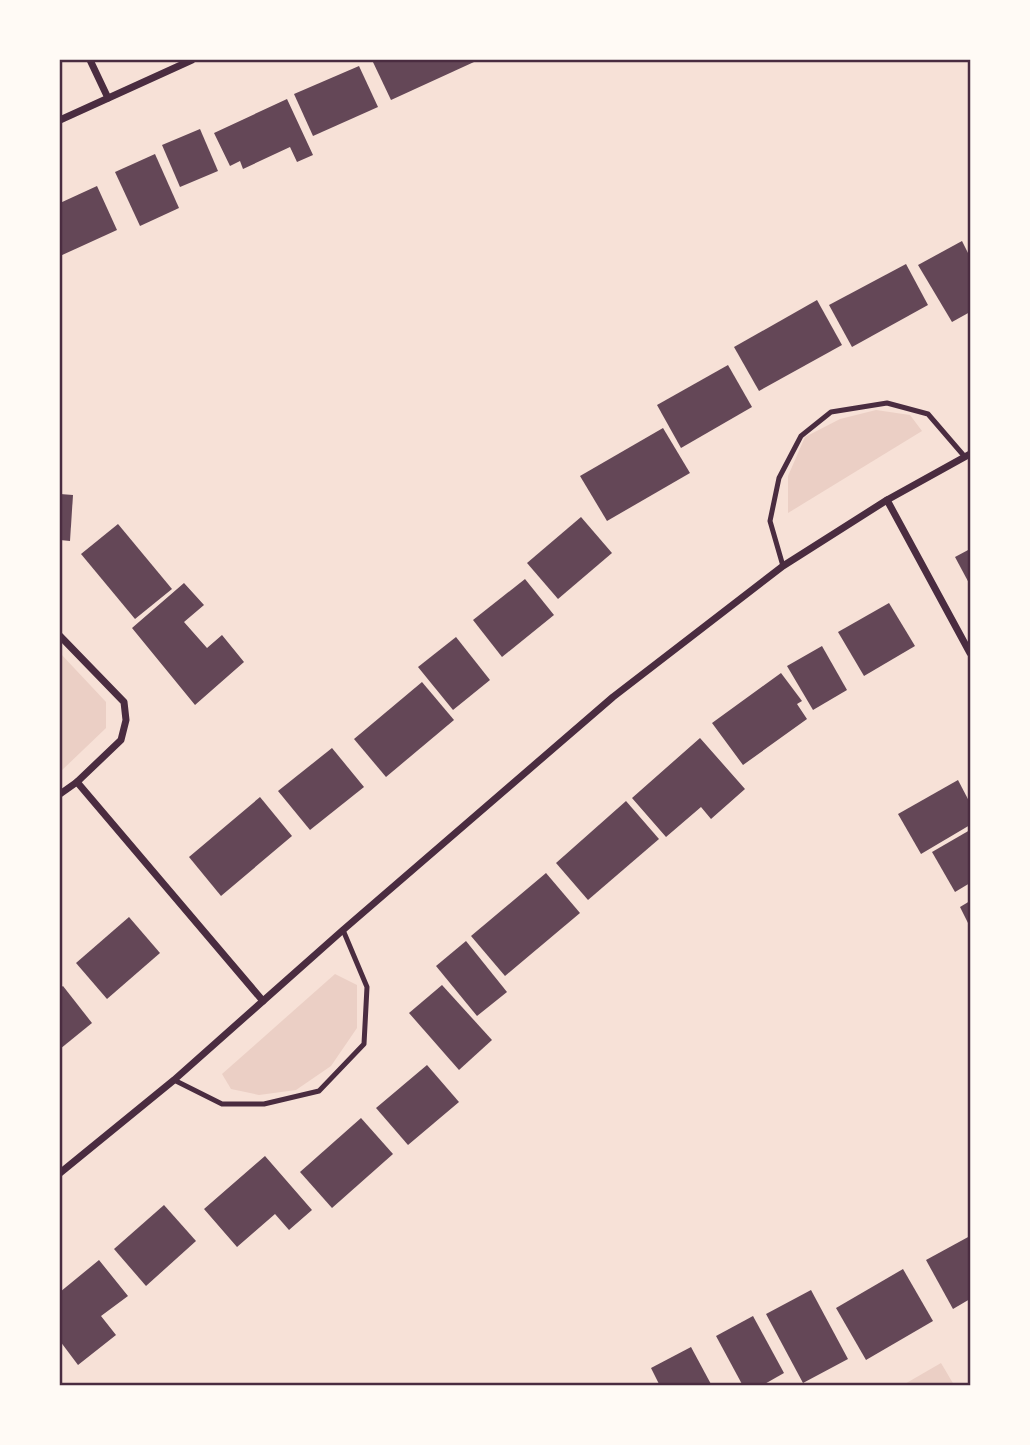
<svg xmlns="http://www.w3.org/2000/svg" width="1030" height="1445" font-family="'Public Sans',sans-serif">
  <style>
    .green { fill: #ebcfc5 }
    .building { fill: #644757 }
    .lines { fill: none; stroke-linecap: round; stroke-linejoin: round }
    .service { stroke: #4a2c40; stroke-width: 5 }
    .minor { stroke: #4a2c40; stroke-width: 7 }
    .neatline { fill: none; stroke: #4a2c40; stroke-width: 2.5 }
  </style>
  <rect width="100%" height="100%" fill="#f7e1d7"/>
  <!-- green -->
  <g class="green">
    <path d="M 876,410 L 910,415 L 922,431 L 788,513 L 788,476 L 805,437 L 840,419 Z"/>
    <path d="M 60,653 L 106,702 L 106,728 L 60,772 Z"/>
    <path d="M 335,974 L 357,985 L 357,1028 L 331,1066 L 296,1090 L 259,1095 L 231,1089 L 222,1074 Z"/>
    <path d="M 941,1363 L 954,1385 L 903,1385 Z"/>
  </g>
  <!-- building -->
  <g class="building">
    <path d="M 372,60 L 473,60 L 474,62 L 391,100 Z"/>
    <path d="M 359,66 L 378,107 L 313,136 L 294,94 Z"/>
    <path d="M 287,99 L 313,155 L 297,162 L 290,147 L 243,169 L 240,161 L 230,166 L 214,133 Z"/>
    <path d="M 200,129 L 218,171 L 180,187 L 162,145 Z"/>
    <path d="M 155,154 L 179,208 L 140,226 L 115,172 Z"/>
    <path d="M 97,186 L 117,230 L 60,256 L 60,203 Z"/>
    <path d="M 962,241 L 970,257 L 970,312 L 952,322 L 918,265 Z"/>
    <path d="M 906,264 L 928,305 L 852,347 L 829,305 Z"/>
    <path d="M 817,300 L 842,345 L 759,391 L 734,347 Z"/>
    <path d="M 728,365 L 752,407 L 681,448 L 657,405 Z"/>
    <path d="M 663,428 L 690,473 L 607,521 L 580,476 Z"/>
    <path d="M 60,494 L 73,495 L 70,541 L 60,540 Z"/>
    <path d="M 581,517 L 612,553 L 558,599 L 527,563 Z"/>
    <path d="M 118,524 L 172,589 L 135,619 L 81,554 Z"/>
    <path d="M 970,549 L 970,585 L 955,557 Z"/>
    <path d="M 525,579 L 554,615 L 502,657 L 473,620 Z"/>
    <path d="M 184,583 L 204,605 L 184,622 L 207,648 L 222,635 L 244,662 L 195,705 L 132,628 Z"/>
    <path d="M 889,603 L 915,646 L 864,676 L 838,632 Z"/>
    <path d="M 456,637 L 490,680 L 453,710 L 418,667 Z"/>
    <path d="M 822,646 L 847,690 L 813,710 L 787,666 Z"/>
    <path d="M 781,673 L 802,701 L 797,704 L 807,719 L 743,765 L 712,723 Z"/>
    <path d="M 422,682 L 454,720 L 386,777 L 354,739 Z"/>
    <path d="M 700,738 L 745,789 L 711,819 L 701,807 L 666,837 L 632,798 Z"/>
    <path d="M 332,748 L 364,787 L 310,830 L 278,791 Z"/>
    <path d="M 958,780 L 970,803 L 970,825 L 921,854 L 898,814 Z"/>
    <path d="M 260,797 L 292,836 L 221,896 L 189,857 Z"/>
    <path d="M 626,801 L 659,839 L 588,900 L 556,863 Z"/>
    <path d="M 970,830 L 970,883 L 955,892 L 932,852 Z"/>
    <path d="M 546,873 L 580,913 L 505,976 L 471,936 Z"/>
    <path d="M 970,901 L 970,927 L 960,907 Z"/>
    <path d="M 129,917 L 160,953 L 107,999 L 76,963 Z"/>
    <path d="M 466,941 L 507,992 L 477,1016 L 436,966 Z"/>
    <path d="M 442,985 L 492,1040 L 459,1070 L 409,1013 Z"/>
    <path d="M 63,986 L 92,1023 L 60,1049 L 60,988 Z"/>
    <path d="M 427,1065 L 459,1102 L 408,1145 L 376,1108 Z"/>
    <path d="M 361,1118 L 393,1154 L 332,1208 L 300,1172 Z"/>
    <path d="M 265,1156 L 312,1210 L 289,1230 L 275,1214 L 237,1247 L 204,1209 Z"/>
    <path d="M 164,1205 L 196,1241 L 146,1286 L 114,1249 Z"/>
    <path d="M 970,1236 L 970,1299 L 953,1309 L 926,1260 Z"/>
    <path d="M 99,1260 L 128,1296 L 101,1316 L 116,1335 L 78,1365 L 60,1341 L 60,1292 Z"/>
    <path d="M 903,1269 L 933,1321 L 866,1360 L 836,1308 Z"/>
    <path d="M 811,1290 L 848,1359 L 803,1383 L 766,1314 Z"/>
    <path d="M 753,1316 L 784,1373 L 761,1386 L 743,1386 L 716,1336 Z"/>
    <path d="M 691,1347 L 712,1386 L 660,1386 L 651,1368 Z"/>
  </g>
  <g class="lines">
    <!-- service -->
    <g class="service">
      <path d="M 783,566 L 770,521 L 779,478 L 801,436 L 831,412 L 887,403 L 928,414 L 965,457"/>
      <path d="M 174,1080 L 222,1104 L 264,1104 L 319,1091 L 364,1044 L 367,987 L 343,930"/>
    </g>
    <!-- minor -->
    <g class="minor">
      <path d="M 90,60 L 108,98"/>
      <path d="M 60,120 L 192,60"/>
      <path d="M 887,500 L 970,653"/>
      <path d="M 60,636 L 124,702 L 126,720 L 121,740 L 77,782 L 60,794"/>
      <path d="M 77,782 L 263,1001"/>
      <path d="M 60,1173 L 174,1080 L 343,930 L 613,697 L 783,566 L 887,500 L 970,454"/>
    </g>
  </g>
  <!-- border -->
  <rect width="1030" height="1445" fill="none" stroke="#fffaf5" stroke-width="122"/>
  <rect x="61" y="61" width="908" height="1323" class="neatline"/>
</svg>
